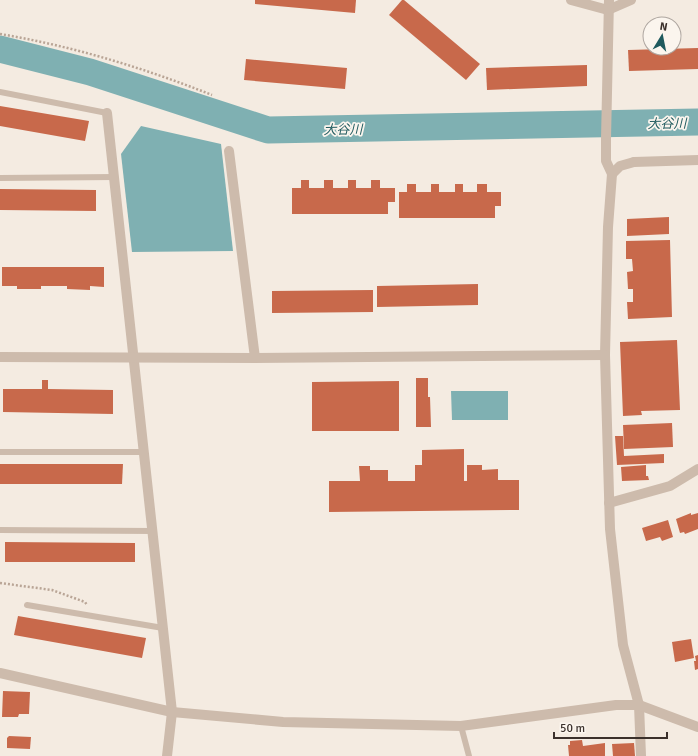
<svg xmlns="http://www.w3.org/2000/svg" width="698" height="756" font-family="Signika,'Noto Sans JP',sans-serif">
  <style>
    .water { fill: #7fb0b2 }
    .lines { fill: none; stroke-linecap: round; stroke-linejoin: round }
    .river { stroke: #7fb0b2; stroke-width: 27 }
    .building { fill: #c8694b }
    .path { stroke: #b9a596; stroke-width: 2.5; stroke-dasharray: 2 2; stroke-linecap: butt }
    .service { stroke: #cdbbac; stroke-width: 6 }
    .minor { stroke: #cdbbac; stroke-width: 10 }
    .tertiary { stroke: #cdbbac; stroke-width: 10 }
    .labels { text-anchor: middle; stroke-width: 3.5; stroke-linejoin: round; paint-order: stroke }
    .water-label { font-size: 13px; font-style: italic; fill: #1f5a5e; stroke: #fbf5ee }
  </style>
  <rect width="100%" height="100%" fill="#f4ebe1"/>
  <!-- water -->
  <g class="water">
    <path d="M 141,126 L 221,144 L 233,251 L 132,252 L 121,154 Z"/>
    <path d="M 451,391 L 508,391 L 508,420 L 452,420 Z"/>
  </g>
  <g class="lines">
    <!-- river -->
    <path class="river" d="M 0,49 L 90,72 L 268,130 L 698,122"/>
  </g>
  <!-- building -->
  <g class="building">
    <path d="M 255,0 L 356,0 L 355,13 L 255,4 Z"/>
    <path d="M 402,0 L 404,0 L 480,64 L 466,80 L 389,15 Z"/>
    <path d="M 698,48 L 698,69 L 629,71 L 628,50 Z"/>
    <path d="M 246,59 L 347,68 L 345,89 L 244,80 Z"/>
    <path d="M 587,65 L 587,86 L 487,90 L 486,68 Z"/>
    <path d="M 0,106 L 89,121 L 85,141 L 0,126 Z"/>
    <path d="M 301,180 L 309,180 L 309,188 L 324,188 L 324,180 L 333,180 L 333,188 L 348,188 L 348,180 L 356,180 L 356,188 L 371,188 L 371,180 L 380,180 L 380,188 L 395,188 L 395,202 L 388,202 L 388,214 L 292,214 L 292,188 L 301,188 Z"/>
    <path d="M 407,184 L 416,184 L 416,192 L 431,192 L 431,184 L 439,184 L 439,192 L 455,192 L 455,184 L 463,184 L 463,192 L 477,192 L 477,184 L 487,184 L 487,192 L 501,192 L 501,206 L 495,206 L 495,218 L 399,218 L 399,192 L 407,192 Z"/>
    <path d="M 0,189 L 96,190 L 96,211 L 0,210 Z"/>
    <path d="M 669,217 L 669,234 L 627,236 L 627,219 Z"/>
    <path d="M 670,240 L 672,317 L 628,319 L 627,302 L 633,302 L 633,289 L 628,289 L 627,272 L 633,271 L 632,259 L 626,259 L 626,241 Z"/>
    <path d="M 2,267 L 104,267 L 104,287 L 90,286 L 90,290 L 67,289 L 67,286 L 41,286 L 41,289 L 17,289 L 17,286 L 2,286 Z"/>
    <path d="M 478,284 L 478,305 L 377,307 L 377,286 Z"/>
    <path d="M 373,290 L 373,312 L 272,313 L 272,291 Z"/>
    <path d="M 677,340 L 680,410 L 641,411 L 642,415 L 623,416 L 620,342 Z"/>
    <path d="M 416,378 L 428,378 L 428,397 L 430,397 L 431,427 L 416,427 Z"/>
    <path d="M 42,380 L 48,380 L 48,389 L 113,390 L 113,414 L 3,412 L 3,389 L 42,389 Z"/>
    <path d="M 399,381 L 399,431 L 312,431 L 312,382 Z"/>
    <path d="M 672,423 L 673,447 L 624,449 L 623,425 Z"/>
    <path d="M 615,436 L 623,436 L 624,456 L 664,454 L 664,463 L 617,465 Z"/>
    <path d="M 464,449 L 464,481 L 467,481 L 467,465 L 482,465 L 482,470 L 498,469 L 498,480 L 519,480 L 519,510 L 329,512 L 329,481 L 360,481 L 359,466 L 370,466 L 370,470 L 388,470 L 388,481 L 415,481 L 415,465 L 422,465 L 422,450 Z"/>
    <path d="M 0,464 L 123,464 L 122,484 L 0,484 Z"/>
    <path d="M 646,465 L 646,476 L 648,476 L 649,480 L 622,481 L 621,467 Z"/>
    <path d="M 691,513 L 691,515 L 698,513 L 698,529 L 685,534 L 684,532 L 680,533 L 676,519 Z"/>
    <path d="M 668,520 L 673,537 L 662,541 L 660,537 L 646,541 L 642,528 Z"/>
    <path d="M 5,542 L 135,543 L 135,562 L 5,562 Z"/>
    <path d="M 18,616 L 146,638 L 142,658 L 14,635 Z"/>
    <path d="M 691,639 L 694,658 L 675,662 L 672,642 Z"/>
    <path d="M 698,655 L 698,669 L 695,670 L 694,661 L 696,661 L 695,656 Z"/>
    <path d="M 3,691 L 30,692 L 29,714 L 19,714 L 18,717 L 2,717 Z"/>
    <path d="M 9,736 L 31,737 L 30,749 L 7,748 L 7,738 Z"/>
    <path d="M 582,740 L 583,746 L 605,743 L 605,756 L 569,756 L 568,745 L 570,745 L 570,741 Z"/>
    <path d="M 634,743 L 635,756 L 613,756 L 612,744 Z"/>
  </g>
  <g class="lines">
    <!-- path -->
    <g class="path">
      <path d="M 0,34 C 72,46 144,68 212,95"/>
      <path d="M 0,583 L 52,590 L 85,602 L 87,605"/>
    </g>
    <!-- service -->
    <g class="service">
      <path d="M 0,92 L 107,113"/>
      <path d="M 0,178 L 115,177"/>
      <path d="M 0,452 L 144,452"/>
      <path d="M 0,530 L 153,531"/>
      <path d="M 27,605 L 163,628"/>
      <path d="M 461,726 L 469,756"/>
    </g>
    <!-- minor -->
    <g class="minor">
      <path d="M 571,0 L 608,10 L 631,0"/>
      <path d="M 609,0 L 606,139 L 606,161 L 612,174 L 608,227 L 605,355 L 610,529 L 623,645 L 639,705 L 641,756"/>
      <path d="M 107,113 L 172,712 L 167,756"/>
      <path d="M 229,151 L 255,358"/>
      <path d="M 612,174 L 620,166 L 634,162"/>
      <path d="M 609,503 L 670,486 L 698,469"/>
      <path d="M 0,673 L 172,712 L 283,722 L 461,726 L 616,705 L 639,705 L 698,727"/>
    </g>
    <!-- tertiary -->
    <g class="tertiary">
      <path d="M 634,162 L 698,160"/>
      <path d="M 0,357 L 255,358 L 605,355"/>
    </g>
  </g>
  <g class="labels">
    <!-- water labels -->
    <g class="water-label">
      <text transform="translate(667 123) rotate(-1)" y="5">大谷川</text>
      <text transform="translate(343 129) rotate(-1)" y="5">大谷川</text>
    </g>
  </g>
  <!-- north arrow -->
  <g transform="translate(662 36) rotate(10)"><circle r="19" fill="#fbf5ee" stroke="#aea6a0"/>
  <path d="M0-3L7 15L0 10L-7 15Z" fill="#1f5a5e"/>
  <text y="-6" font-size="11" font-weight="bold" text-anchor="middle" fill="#3b302b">N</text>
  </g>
  <!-- scale -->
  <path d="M554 732v6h113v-6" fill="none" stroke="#3b302b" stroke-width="2"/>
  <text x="560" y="732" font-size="12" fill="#3b302b" stroke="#fbf5ee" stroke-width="3" paint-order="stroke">50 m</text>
</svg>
